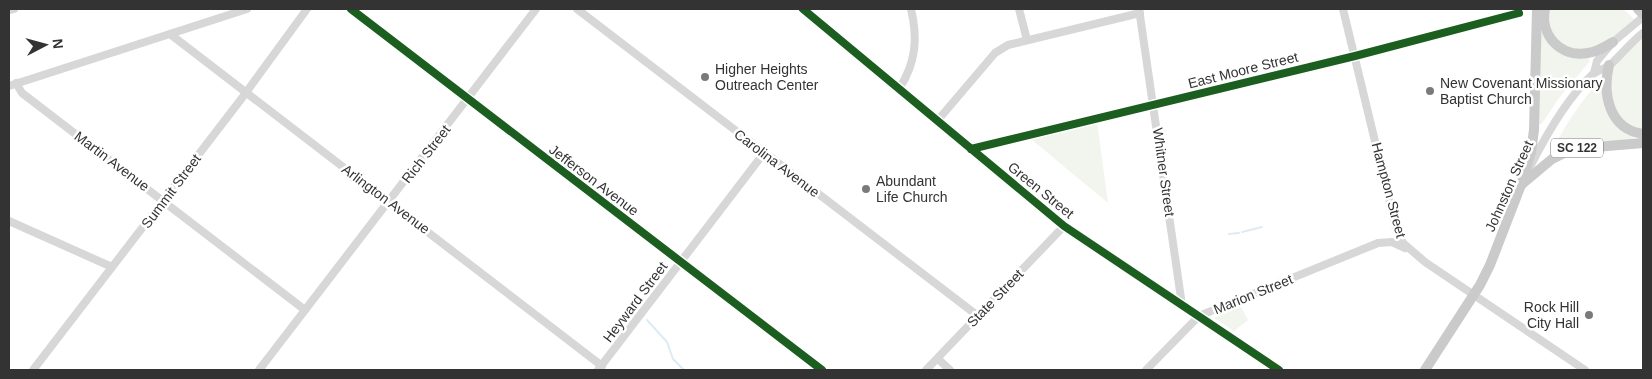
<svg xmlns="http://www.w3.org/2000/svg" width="1652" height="379" font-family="Helvetica,sans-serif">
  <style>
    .green { fill: #f1f5ed }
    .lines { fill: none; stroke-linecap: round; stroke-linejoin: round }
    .stream { stroke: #ddebf3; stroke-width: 2 }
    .minor { stroke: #d7d7d7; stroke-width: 8 }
    .major { stroke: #cacaca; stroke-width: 10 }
    .cycleway-casing { stroke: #fff; stroke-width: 11 }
    .cycleway { stroke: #1b5e20; stroke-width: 8 }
    .poi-dot { fill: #7a7a7a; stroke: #fff; stroke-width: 2 }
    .labels { text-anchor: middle; stroke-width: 5; stroke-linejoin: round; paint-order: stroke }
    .shield { fill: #fff; stroke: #707070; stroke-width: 1 }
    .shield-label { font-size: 12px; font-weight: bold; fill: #333 }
    .poi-label { font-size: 14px; fill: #333; stroke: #fff; text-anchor: start }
    .street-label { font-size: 14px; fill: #333; stroke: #fff }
  </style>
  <rect width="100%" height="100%" fill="#fff"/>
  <!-- green -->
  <g class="green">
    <path d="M 1549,9 L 1623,9 L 1634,19 C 1621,30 1598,53 1580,50 C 1576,49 1572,48 1569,47 C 1550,41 1549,26 1549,9 Z"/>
    <path d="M 1543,33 L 1588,58 L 1590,61 L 1559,98 L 1541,125 L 1538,122 L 1539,34 Z"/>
    <path d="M 1643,39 L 1643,130 C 1616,125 1602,94 1613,69 C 1618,57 1633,47 1643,39 Z"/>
    <path d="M 1598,83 L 1602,84 C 1603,115 1611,118 1634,136 L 1633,140 L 1558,151 L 1554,148 C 1566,123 1580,103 1598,83 Z"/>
    <path d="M 1097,122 L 1108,203 L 1031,139 Z"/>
    <path d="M 1241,307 L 1248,320 L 1234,331 L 1214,318 Z"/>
  </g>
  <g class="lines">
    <!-- stream -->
    <g class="stream">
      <path d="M 1242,232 L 1262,227"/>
      <path d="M 1229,234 L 1239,233"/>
      <path d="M 647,320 L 667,342 L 673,359 L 684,370"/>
    </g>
    <!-- minor -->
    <g class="minor">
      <path d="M 351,9 L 822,370"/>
      <path d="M 577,9 L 978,316"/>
      <path d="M 803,9 L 1064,226 L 1279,370"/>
      <path d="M 1019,9 L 1027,40"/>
      <path d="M 1139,9 L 1182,305"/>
      <path d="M 1343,9 L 1396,228 L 1403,243 L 1425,262 L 1585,370"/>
      <path d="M 9,10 L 14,9"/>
      <path d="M 170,34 L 602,366"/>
      <path d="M 1594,73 L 1597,61 L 1613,42 L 1643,17"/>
      <path d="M 16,83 L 22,93 L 305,310"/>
      <path d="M 9,86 L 247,9"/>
      <path d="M 899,89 C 916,63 918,38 911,9"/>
      <path d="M 938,120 L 995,53 L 1008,45 L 1140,13"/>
      <path d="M 971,149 L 1355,56 L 1519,13"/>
      <path d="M 1530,167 C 1545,137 1568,97 1593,74 C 1598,70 1605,69 1610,65 C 1621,55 1631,42 1643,33"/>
      <path d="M 9,221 L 112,267"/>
      <path d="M 938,359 L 950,370"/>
      <path d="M 33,370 L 242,98 L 307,9"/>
      <path d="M 259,370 L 536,9"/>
      <path d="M 598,370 L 764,153"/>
      <path d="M 926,370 L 1064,226"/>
      <path d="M 1146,370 L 1199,316 L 1378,243 L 1392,242 L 1405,248"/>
    </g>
    <!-- major -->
    <g class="major">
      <path d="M 1545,9 C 1540,35 1560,58 1588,53 C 1597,52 1605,47 1613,42"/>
      <path d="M 1638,9 L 1643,14"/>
      <path d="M 1609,65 C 1602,94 1609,129 1643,134"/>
      <path d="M 1521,185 L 1552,159 L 1572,149 L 1643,143"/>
      <path d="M 1425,370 L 1480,285 L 1490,265 L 1521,185 L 1531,152 L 1534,130 L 1537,9"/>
    </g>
    <!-- cycleway casing -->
    <g class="cycleway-casing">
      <g id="cycleway">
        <path d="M 351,9 L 822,370"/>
        <path d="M 803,9 L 1064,226 L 1279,370"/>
        <path d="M 971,149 L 1355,56 L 1519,13"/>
      </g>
    </g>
    <!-- cycleway -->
    <use href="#cycleway" class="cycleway"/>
  </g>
  <!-- markers -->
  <g class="poi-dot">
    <circle cx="705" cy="77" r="5"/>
    <circle cx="1430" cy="91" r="5"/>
    <circle cx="866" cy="189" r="5"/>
    <circle cx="1589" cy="315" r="5"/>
  </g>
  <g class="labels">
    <!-- shield labels -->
    <rect class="shield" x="1551" y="138.5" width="52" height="19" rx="4"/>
    <g class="shield-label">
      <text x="1577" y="152">SC 122</text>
    </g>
    <!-- poi labels -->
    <g class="poi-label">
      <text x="715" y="74">Higher Heights<tspan x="715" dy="16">Outreach Center</tspan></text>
      <text x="1440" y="88">New Covenant Missionary<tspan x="1440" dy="16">Baptist Church</tspan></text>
      <text x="876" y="186">Abundant<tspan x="876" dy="16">Life Church</tspan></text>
      <text x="1579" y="312" text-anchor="end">Rock Hill<tspan x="1579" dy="16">City Hall</tspan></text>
    </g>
    <!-- street labels -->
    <g class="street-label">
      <text transform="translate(1243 70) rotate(-14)" y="5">East Moore Street</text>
      <text transform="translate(426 154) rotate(-52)" y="5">Rich Street</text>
      <text transform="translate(112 161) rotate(37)" y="5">Martin Avenue</text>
      <text transform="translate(777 163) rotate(37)" y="5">Carolina Avenue</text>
      <text transform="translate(1164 172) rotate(82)" y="5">Whitner Street</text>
      <text transform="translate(594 180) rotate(37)" y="5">Jefferson Avenue</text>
      <text transform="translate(1509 186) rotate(-66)" y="5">Johnston Street</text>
      <text transform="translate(1041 190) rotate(39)" y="5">Green Street</text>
      <text transform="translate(1389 190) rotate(75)" y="5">Hampton Street</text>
      <text transform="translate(171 191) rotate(-53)" y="5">Summit Street</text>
      <text transform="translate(386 199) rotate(37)" y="5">Arlington Avenue</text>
      <text transform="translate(1253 294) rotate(-22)" y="5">Marion Street</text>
      <text transform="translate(995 298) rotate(-46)" y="5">State Street</text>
      <text transform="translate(635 302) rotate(-53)" y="5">Heyward Street</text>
    </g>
  </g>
  <!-- border -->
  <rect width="1652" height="379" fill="none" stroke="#333333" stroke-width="20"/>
  <!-- north arrow -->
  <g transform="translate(45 45) rotate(84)" stroke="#ffffff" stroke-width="4" paint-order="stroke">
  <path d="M0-4L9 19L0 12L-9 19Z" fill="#333333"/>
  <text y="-8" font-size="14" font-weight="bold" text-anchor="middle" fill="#333333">N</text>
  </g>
</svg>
